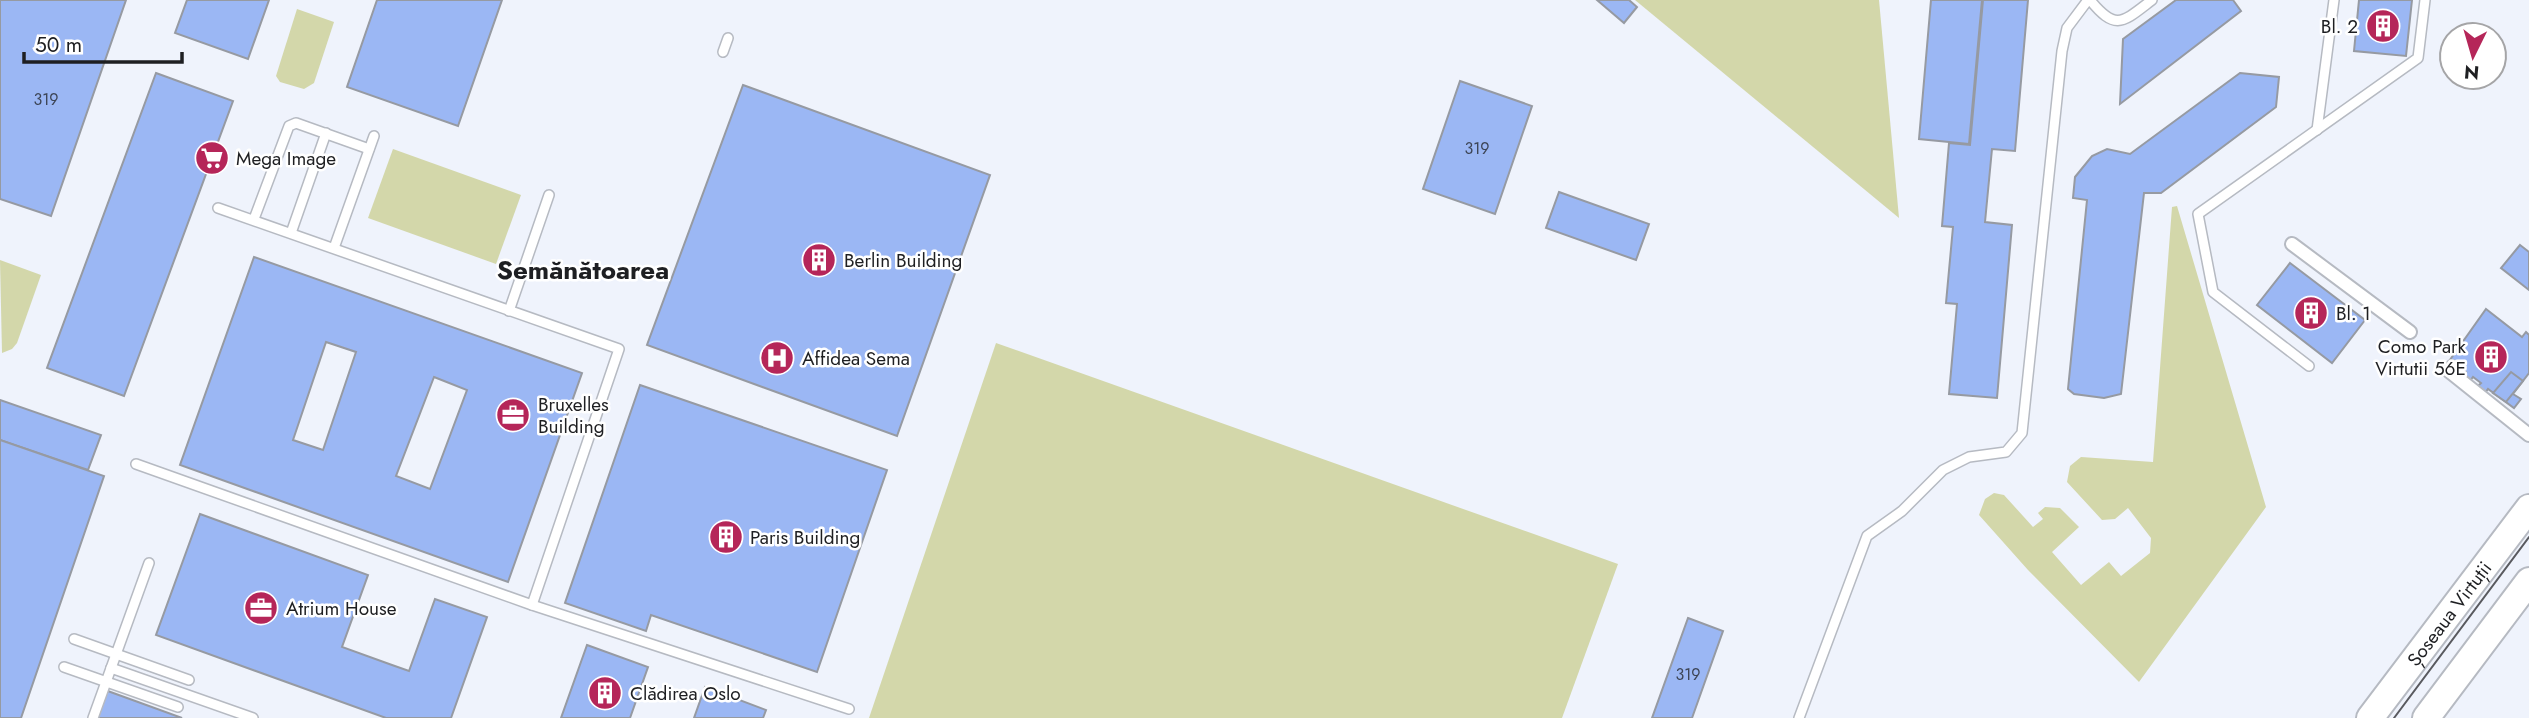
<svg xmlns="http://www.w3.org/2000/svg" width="2529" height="718" font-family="Jost,sans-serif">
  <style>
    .green { fill: #d3d7aa }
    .building { fill: #9bb7f4; stroke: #969aa2; stroke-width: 2; fill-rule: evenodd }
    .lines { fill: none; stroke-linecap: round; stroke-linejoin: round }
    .service-casing { stroke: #b6bac2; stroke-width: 12 }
    .pedestrian-casing { stroke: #b6bac2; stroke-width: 16 }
    .primary-casing { stroke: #b6bac2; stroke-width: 30 }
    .service { stroke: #fff; stroke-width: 9 }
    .pedestrian { stroke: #fff; stroke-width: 12 }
    .primary { stroke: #fff; stroke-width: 26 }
    .tram { stroke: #595a5f; stroke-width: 2 }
    .labels { text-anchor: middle; stroke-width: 5; stroke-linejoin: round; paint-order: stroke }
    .number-label { font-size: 16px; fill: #3d4556 }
    .poi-label { font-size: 19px; fill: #1e1f22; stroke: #fff; text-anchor: start }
    .street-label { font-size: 19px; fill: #1e1f22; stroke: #fff }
    .district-label { font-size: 26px; font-weight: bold; fill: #1e1f22; stroke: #fff }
  </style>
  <rect width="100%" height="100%" fill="#eff3fc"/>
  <!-- green -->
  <g class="green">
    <path d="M 1635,0 L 1879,0 L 1899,218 Z"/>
    <path d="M 297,9 L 334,22 L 314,83 L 304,89 L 280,82 L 276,76 Z"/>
    <path d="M 393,149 L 521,195 L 496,264 L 368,218 Z"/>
    <path d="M 2177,206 L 2266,507 L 2139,682 L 2028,570 L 1979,515 L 1985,499 L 1994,493 L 2004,495 L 2033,527 L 2043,519 L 2038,513 L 2045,507 L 2060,508 L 2079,527 L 2052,552 L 2081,585 L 2109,562 L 2121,576 L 2150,553 L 2151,538 L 2128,508 L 2115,519 L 2102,520 L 2067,482 L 2070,466 L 2081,457 L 2153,462 L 2172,207 Z"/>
    <path d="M 0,260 L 41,275 L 17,343 L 12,349 L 2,353 Z"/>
    <path d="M 996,343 L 1618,564 L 1562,718 L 869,718 Z"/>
  </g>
  <!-- building -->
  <g class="building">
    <path d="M 0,0 L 126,0 L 51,216 L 0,199 Z"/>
    <path d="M 187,0 L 269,0 L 248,59 L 175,33 Z"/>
    <path d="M 377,0 L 502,0 L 458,126 L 347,87 Z"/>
    <path d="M 1597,0 L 1629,0 L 1637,7 L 1624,23 Z"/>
    <path d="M 1931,0 L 1982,0 L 1969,144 L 1919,139 Z"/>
    <path d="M 1983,0 L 2028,0 L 2015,151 L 1992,149 L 1985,222 L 2012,225 L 1997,398 L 1949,394 L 1957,304 L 1946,303 L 1953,227 L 1942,226 L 1949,143 L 1970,145 Z"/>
    <path d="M 2176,0 L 2233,0 L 2241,11 L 2120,104 L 2123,39 Z"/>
    <path d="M 2359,0 L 2412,0 L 2406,56 L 2354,51 Z"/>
    <path d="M 156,73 L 233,101 L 124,396 L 47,368 Z"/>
    <path d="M 2240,73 L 2279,77 L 2276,107 L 2161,193 L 2144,193 L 2121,394 L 2104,398 L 2074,394 L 2068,389 L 2087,200 L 2073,198 L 2075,177 L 2092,156 L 2107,149 L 2130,154 Z"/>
    <path d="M 1460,81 L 1532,106 L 1495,214 L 1423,189 Z"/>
    <path d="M 743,85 L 990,175 L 897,436 L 647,345 Z"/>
    <path d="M 1559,192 L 1649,224 L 1636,260 L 1546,228 Z"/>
    <path d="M 2520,245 L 2529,252 L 2529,290 L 2501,268 Z"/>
    <path d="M 254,257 L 582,373 L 508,582 L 180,465 ZM 326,342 L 356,352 L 323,450 L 293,440 ZM 434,377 L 467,390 L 430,489 L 396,476 Z"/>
    <path d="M 2290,263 L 2365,320 L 2332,363 L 2257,305 Z"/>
    <path d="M 2486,309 L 2522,337 L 2526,332 L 2529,335 L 2529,373 L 2513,394 L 2521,399 L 2514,408 L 2488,389 L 2485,393 L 2477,387 L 2481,383 L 2473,377 L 2470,381 L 2462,376 L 2466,372 L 2459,366 L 2455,370 L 2447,364 Z"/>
    <path d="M 2511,372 L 2523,381 L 2506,402 L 2493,393 Z"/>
    <path d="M 640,385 L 887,470 L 817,672 L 651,615 L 646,631 L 565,603 Z"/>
    <path d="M 0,400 L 101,435 L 88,470 L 0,440 Z"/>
    <path d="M 0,440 L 104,476 L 21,718 L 0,718 Z"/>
    <path d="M 200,514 L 368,575 L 342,647 L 392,665 L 409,671 L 435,599 L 487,617 L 451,718 L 386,718 L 156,635 Z"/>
    <path d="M 1688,618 L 1723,631 L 1692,718 L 1652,718 Z"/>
    <path d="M 587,645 L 648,667 L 630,718 L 561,718 Z"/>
    <path d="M 705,687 L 766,710 L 763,718 L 694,718 Z"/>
    <path d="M 105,690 L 182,718 L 95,718 Z"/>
  </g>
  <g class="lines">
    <!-- service casing -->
    <g class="service-casing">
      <g id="service">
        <path d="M 2090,0 C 2116,32 2123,22 2152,0"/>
        <path d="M 723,52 L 728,38"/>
        <path d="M 2317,130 L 2334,0"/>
        <path d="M 218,208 L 619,349 L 532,605"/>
        <path d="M 254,219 L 289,126 L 296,123 L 369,149"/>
        <path d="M 291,233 L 326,133"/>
        <path d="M 334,248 L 374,136"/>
        <path d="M 509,311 L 549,195"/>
        <path d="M 2309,366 L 2213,292 L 2198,214 L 2418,58 L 2425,0"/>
        <path d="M 136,464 L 532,605 L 849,709"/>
        <path d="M 74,639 L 189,680"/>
        <path d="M 64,667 L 178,707"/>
        <path d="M 111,668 L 253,718"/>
        <path d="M 93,718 L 149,563"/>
        <path d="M 1799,718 L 1867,536 L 1902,511 L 1943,470 L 1969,457 L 2006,452 L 2022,433 L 2062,51 L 2067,28 L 2088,0"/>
      </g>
    </g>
    <!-- pedestrian casing -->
    <g class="pedestrian-casing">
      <g id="pedestrian">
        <path d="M 2292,244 L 2410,332"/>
        <path d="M 2452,367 L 2449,371 L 2529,435"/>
      </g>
    </g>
    <!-- primary casing -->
    <g class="primary-casing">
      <g id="primary">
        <path id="s1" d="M 2370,718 L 2529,508"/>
        <path d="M 2426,718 L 2529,581"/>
      </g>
    </g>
    <!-- service -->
    <use href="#service" class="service"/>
    <!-- pedestrian -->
    <use href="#pedestrian" class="pedestrian"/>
    <!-- primary -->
    <use href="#primary" class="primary"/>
    <!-- tram -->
    <path class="tram" d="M 2394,718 L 2529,537"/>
  </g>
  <!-- icons -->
  <defs>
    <g id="building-disc" transform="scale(1.75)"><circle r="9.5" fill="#b52659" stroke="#fff"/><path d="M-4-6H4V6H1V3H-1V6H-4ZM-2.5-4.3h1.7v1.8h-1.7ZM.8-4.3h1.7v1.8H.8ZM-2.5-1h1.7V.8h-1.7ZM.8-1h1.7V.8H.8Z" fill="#fff"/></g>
    <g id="supermarket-disc" transform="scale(1.75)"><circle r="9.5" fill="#b52659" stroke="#fff"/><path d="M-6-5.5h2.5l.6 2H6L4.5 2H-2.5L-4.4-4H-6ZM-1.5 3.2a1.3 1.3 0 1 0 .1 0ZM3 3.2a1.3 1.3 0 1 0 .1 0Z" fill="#fff"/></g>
    <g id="hospital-disc" transform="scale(1.75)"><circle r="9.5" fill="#b52659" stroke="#fff"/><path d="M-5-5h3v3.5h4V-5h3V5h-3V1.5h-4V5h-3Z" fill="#fff"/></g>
    <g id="office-disc" transform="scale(1.75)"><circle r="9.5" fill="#b52659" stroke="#fff"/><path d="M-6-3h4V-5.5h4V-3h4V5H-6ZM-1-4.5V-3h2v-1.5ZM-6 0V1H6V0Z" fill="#fff"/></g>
  </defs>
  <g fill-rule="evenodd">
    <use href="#building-disc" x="2383" y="26"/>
    <use href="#supermarket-disc" x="212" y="158"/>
    <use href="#building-disc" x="819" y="260"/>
    <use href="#building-disc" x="2311" y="313"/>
    <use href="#building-disc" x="2491" y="357"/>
    <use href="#hospital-disc" x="777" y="358"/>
    <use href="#office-disc" x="513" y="415"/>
    <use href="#building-disc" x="726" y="537"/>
    <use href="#office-disc" x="261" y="608"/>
    <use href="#building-disc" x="605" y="693"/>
  </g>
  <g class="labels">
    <!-- number labels -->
    <g class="number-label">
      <text x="46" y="105">319</text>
      <text x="1477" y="154">319</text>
      <text x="1688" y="680">319</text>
    </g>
    <!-- poi labels -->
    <g class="poi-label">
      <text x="2358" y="33" text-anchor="end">Bl. 2</text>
      <text x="236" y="165">Mega Image</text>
      <text x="844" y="267">Berlin Building</text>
      <text x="2336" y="320">Bl. 1</text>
      <text x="2466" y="353" text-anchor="end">Como Park<tspan x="2466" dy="22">Virtutii 56E</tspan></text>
      <text x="802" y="365">Affidea Sema</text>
      <text x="538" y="411">Bruxelles<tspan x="538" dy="22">Building</tspan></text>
      <text x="750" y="544">Paris Building</text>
      <text x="286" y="615">Atrium House</text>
      <text x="630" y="700">Clădirea Oslo</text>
    </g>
    <!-- street labels -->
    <g class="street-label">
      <text dy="7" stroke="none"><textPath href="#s1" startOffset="131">Șoseaua Virtuții</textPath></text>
    </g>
    <!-- district labels -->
    <g class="district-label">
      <text x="583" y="279">Semănătoarea</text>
    </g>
  </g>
  <!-- north arrow -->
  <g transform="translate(2473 56) rotate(185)"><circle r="33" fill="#ffffff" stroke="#a5a5a7" stroke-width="2"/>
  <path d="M0-5L12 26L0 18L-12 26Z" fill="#b52659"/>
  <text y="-10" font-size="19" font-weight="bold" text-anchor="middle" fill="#1e1f22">N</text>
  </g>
  <!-- scale -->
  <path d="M24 52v10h158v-10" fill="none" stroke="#1e1f22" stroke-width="3.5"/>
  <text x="35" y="52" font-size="21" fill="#1e1f22" stroke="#ffffff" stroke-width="5" paint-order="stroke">50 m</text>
</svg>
